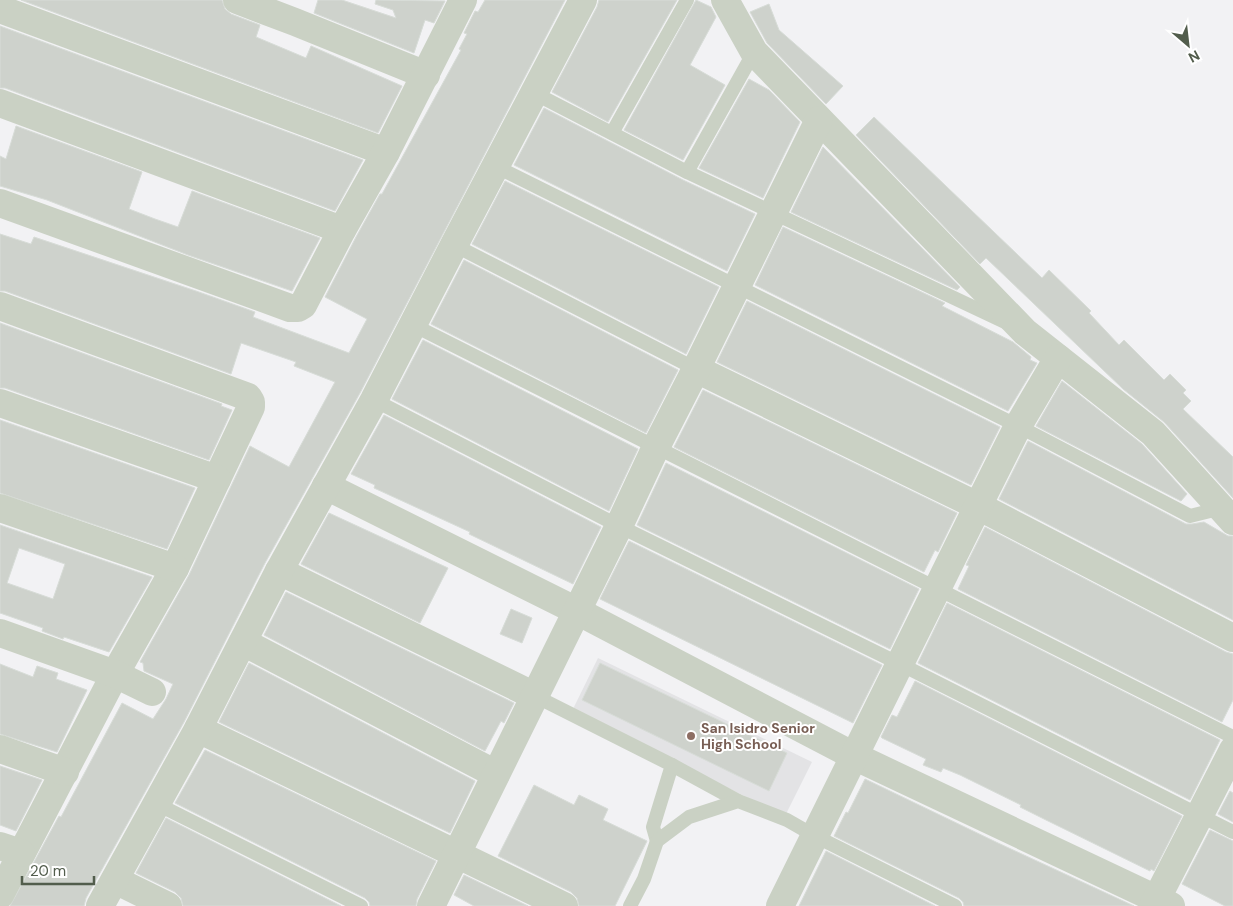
<svg xmlns="http://www.w3.org/2000/svg" width="1233" height="906" font-family="'DM Sans',sans-serif">
  <style>
    .education { fill: #e3e3e5 }
    .building { fill: #ced2cc; stroke: #d7dcd7; fill-rule: evenodd }
    .lines { fill: none; stroke-linecap: round; stroke-linejoin: round }
    .lane { stroke: #cad1c4; stroke-width: 14 }
    .street { stroke: #cad1c4; stroke-width: 28 }
    .education-dot { fill: #8d6e63; stroke: #fff; stroke-width: 2 }
    .labels { text-anchor: middle; stroke-width: 4; stroke-linejoin: round; paint-order: stroke }
    .education-label { font-size: 14px; font-weight: bold; fill: #785e54; stroke: #fff; text-anchor: start }
  </style>
  <rect width="100%" height="100%" fill="#f2f2f4"/>
  <!-- education -->
  <path class="education" d="M 598,658 L 812,762 L 786,814 L 783,816 L 573,709 Z"/>
  <!-- building -->
  <g class="building">
    <path d="M 21,0 L 222,0 L 225,9 L 231,14 L 260,25 L 256,37 L 306,58 L 311,46 L 402,86 L 378,133 Z"/>
    <path d="M 318,0 L 342,0 L 396,18 L 393,10 L 375,4 L 376,0 L 445,1 L 434,23 L 425,20 L 414,53 L 314,13 Z"/>
    <path d="M 485,0 L 565,0 L 360,393 L 265,563 L 184,722 L 86,898 L 84,906 L 10,906 L 59,816 L 61,817 L 122,703 L 153,719 L 166,699 L 173,684 L 144,671 L 143,663 L 140,662 L 189,575 L 250,446 L 289,467 L 335,382 L 294,366 L 296,362 L 241,343 L 231,374 L 5,291 L 0,291 L 0,234 L 31,244 L 34,237 L 196,291 L 255,312 L 253,317 L 349,353 L 367,319 L 325,297 L 356,237 L 380,194 L 382,194 L 461,50 L 459,49 L 467,34 L 464,33 L 475,11 L 478,12 Z"/>
    <path d="M 599,0 L 677,0 L 608,122 L 552,92 L 597,7 Z"/>
    <path d="M 696,0 L 711,7 L 716,17 L 690,65 L 725,85 L 683,160 L 624,130 Z"/>
    <path d="M 769,4 L 779,30 L 843,86 L 826,104 L 767,43 L 750,12 Z"/>
    <path d="M 0,26 L 363,160 L 335,211 L 5,88 L 0,88 Z"/>
    <path d="M 749,79 L 769,90 L 800,122 L 763,198 L 699,168 Z"/>
    <path d="M 544,108 L 683,180 L 755,214 L 727,271 L 514,165 Z"/>
    <path d="M 874,117 L 1042,278 L 1049,270 L 1091,311 L 1089,313 L 1119,345 L 1124,340 L 1164,380 L 1170,374 L 1186,390 L 1183,393 L 1191,401 L 1183,409 L 1233,457 L 1233,498 L 1164,422 L 1123,389 L 986,258 L 980,264 L 856,135 Z"/>
    <path d="M 16,126 L 142,172 L 129,209 L 155,219 L 178,227 L 192,191 L 320,238 L 292,291 L 188,255 L 47,200 L 0,186 L 0,156 L 6,159 Z"/>
    <path d="M 823,147 L 960,287 L 957,290 L 791,212 Z"/>
    <path d="M 505,181 L 719,287 L 686,354 L 472,244 Z"/>
    <path d="M 783,227 L 945,303 L 942,306 L 1013,342 L 1031,357 L 1030,360 L 1037,363 L 1008,411 L 755,285 Z"/>
    <path d="M 464,260 L 678,370 L 646,433 L 431,324 Z"/>
    <path d="M 747,301 L 1000,427 L 971,485 L 717,362 Z"/>
    <path d="M 0,323 L 222,404 L 221,406 L 232,410 L 209,460 L 5,388 L 0,388 Z"/>
    <path d="M 423,340 L 638,449 L 609,511 L 392,399 Z"/>
    <path d="M 1062,381 L 1142,444 L 1187,494 L 1181,501 L 1036,426 Z"/>
    <path d="M 703,390 L 957,513 L 938,552 L 935,550 L 924,572 L 674,447 Z"/>
    <path d="M 384,415 L 601,527 L 573,584 L 469,534 L 470,532 L 374,488 L 375,485 L 351,474 Z"/>
    <path d="M 0,420 L 195,488 L 167,549 L 0,493 Z"/>
    <path d="M 1028,441 L 1186,524 L 1192,524 L 1204,522 L 1228,536 L 1233,536 L 1233,620 L 999,499 Z"/>
    <path d="M 666,463 L 919,589 L 890,649 L 637,525 Z"/>
    <path d="M 329,513 L 448,568 L 420,623 L 301,564 Z"/>
    <path d="M 0,525 L 152,577 L 109,652 L 64,637 L 63,639 L 42,631 L 43,628 L 0,613 ZM 19,548 L 65,564 L 53,599 L 7,583 Z"/>
    <path d="M 985,527 L 1226,652 L 1233,654 L 1233,700 L 1222,722 L 958,589 L 969,566 L 966,565 Z"/>
    <path d="M 629,541 L 882,665 L 853,723 L 600,599 Z"/>
    <path d="M 286,592 L 514,703 L 504,723 L 501,721 L 485,751 L 264,635 Z"/>
    <path d="M 947,603 L 1220,740 L 1190,800 L 918,663 Z"/>
    <path d="M 511,609 L 532,618 L 522,643 L 500,634 Z"/>
    <path d="M 249,663 L 475,781 L 450,833 L 219,722 Z"/>
    <path d="M 600,663 L 787,753 L 769,791 L 582,700 Z"/>
    <path d="M 0,664 L 33,677 L 37,666 L 58,673 L 56,679 L 87,690 L 57,752 L 0,734 Z"/>
    <path d="M 915,681 L 1182,816 L 1154,871 L 1151,869 L 1150,871 L 1046,820 L 1020,807 L 1021,805 L 960,775 L 943,768 L 941,772 L 923,765 L 926,759 L 882,738 L 881,737 L 892,715 L 897,717 Z"/>
    <path d="M 205,750 L 436,861 L 417,899 L 416,906 L 370,906 L 369,902 L 365,898 L 175,803 Z"/>
    <path d="M 0,766 L 42,780 L 16,831 L 0,825 Z"/>
    <path d="M 865,779 L 998,843 L 1134,906 L 964,906 L 963,902 L 959,898 L 834,836 L 846,812 L 848,813 Z"/>
    <path d="M 534,785 L 574,805 L 579,795 L 608,809 L 603,820 L 647,841 L 615,906 L 579,906 L 577,898 L 571,892 L 498,856 Z"/>
    <path d="M 1230,791 L 1233,793 L 1233,822 L 1218,814 Z"/>
    <path d="M 166,818 L 341,906 L 183,906 L 181,898 L 175,892 L 136,873 Z"/>
    <path d="M 1210,830 L 1233,841 L 1233,906 L 1225,906 L 1182,884 Z"/>
    <path d="M 826,851 L 935,906 L 799,906 Z"/>
    <path d="M 464,875 L 528,906 L 474,906 L 454,895 Z"/>
  </g>
  <g class="lines">
    <!-- lane -->
    <g class="lane">
      <path d="M 534,93 L 687,172 L 1007,323"/>
      <path d="M 612,133 L 687,0"/>
      <path d="M 495,166 L 1018,426 L 1190,516 L 1222,508"/>
      <path d="M 687,172 L 754,52"/>
      <path d="M 454,245 L 696,369"/>
      <path d="M 413,325 C 685,464 960,599 1233,737"/>
      <path d="M 374,400 L 619,526 L 900,664 L 1233,832"/>
      <path d="M 535,696 L 672,765 L 653,827 L 657,841"/>
      <path d="M 672,765 L 738,801"/>
      <path d="M 157,804 L 361,906"/>
      <path d="M 630,906 L 644,879 L 657,841 L 689,817 L 738,801 L 787,820 L 815,836 L 955,906"/>
    </g>
    <!-- street -->
    <g class="street">
      <path d="M 237,0 L 295,22 L 426,75"/>
      <path d="M 725,0 L 754,52 L 1025,332 L 1153,433 L 1233,521"/>
      <path d="M 0,9 L 386,152"/>
      <path d="M 0,103 L 342,230"/>
      <path d="M 0,203 L 290,308 L 298,308 L 303,305 L 342,230 L 386,152 L 463,0"/>
      <path d="M 0,306 L 248,397 L 251,402 L 251,407 L 175,568 L 115,674 L 0,895"/>
      <path d="M 696,369 L 978,506 L 1233,638"/>
      <path d="M 0,403 L 217,479"/>
      <path d="M 326,486 L 577,611 L 854,756 L 1171,906"/>
      <path d="M 0,508 L 175,568"/>
      <path d="M 279,571 L 535,696"/>
      <path d="M 0,633 L 115,674 L 152,692"/>
      <path d="M 243,642 L 496,774"/>
      <path d="M 198,729 L 564,906"/>
      <path d="M 0,749 L 65,772"/>
      <path d="M 0,846 L 21,853"/>
      <path d="M 115,880 L 168,906"/>
      <path d="M 100,906 L 198,729 L 279,571 L 374,400 L 454,245 L 583,0"/>
      <path d="M 431,906 L 619,526 L 655,449 L 696,369 L 819,120"/>
      <path d="M 780,906 L 978,506 L 1018,426 L 1058,358"/>
      <path d="M 1153,906 L 1233,750"/>
    </g>
  </g>
  <!-- markers -->
  <circle class="education-dot" cx="691" cy="736" r="5"/>
  <g class="labels">
    <!-- education labels -->
    <g class="education-label">
      <text x="701" y="733">San Isidro Senior<tspan x="701" dy="16">High School</tspan></text>
    </g>
  </g>
  <!-- north arrow -->
  <g transform="translate(1188 45) rotate(152)" stroke="#ffffff" stroke-width="4" paint-order="stroke">
  <path d="M0-4L9 19L0 12L-9 19Z" fill="#525d4c"/>
  <text y="-8" font-size="14" font-weight="bold" text-anchor="middle" fill="#525d4c">N</text>
  </g>
  <!-- scale -->
  <path d="M22 876v8h72v-8" fill="none" stroke="#525d4c" stroke-width="2.5"/>
  <text x="30" y="876" font-size="15" fill="#525d4c" stroke="#ffffff" stroke-width="4" paint-order="stroke">20 m</text>
</svg>
